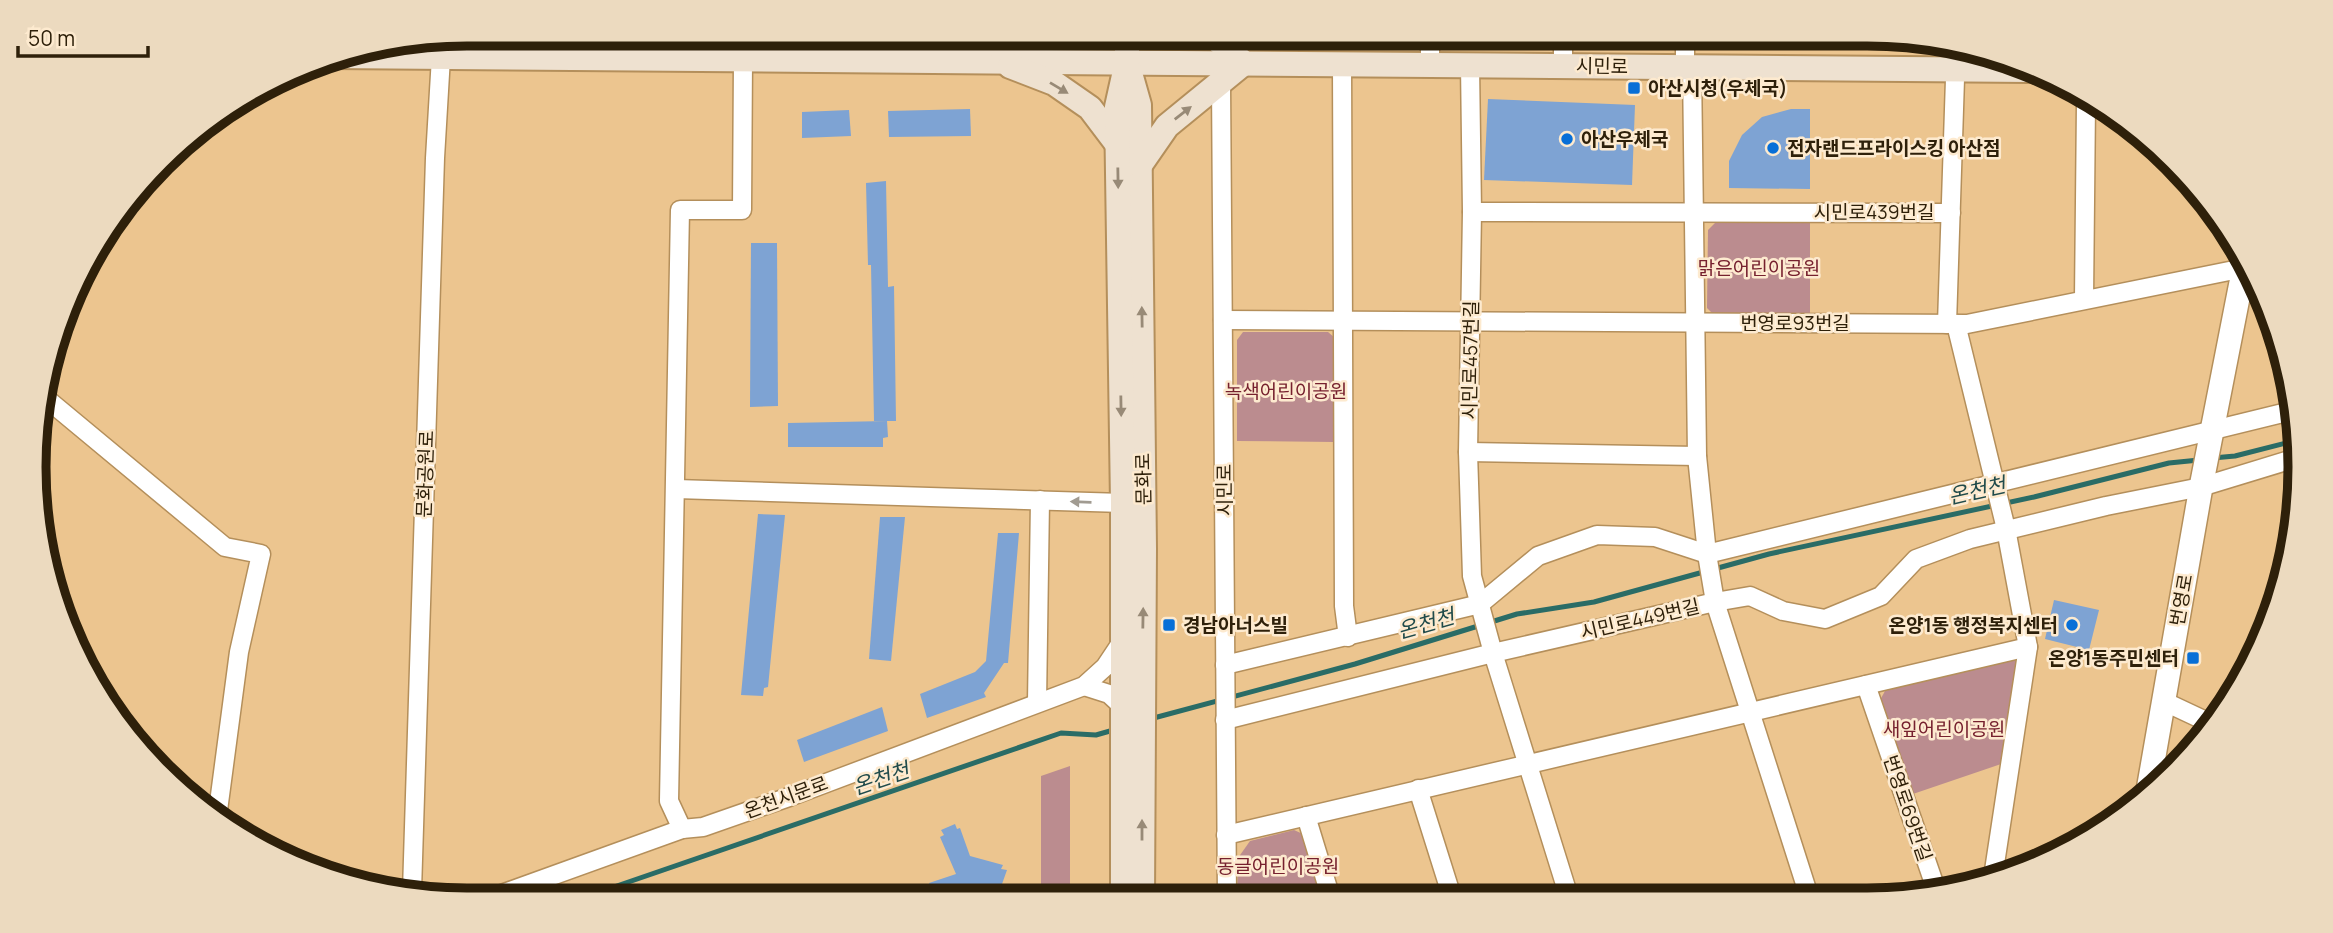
<svg xmlns="http://www.w3.org/2000/svg" width="2333" height="933" font-family="Manrope,'Noto Sans KR',sans-serif">
  <style>
    .green { fill: #bb8c8f }
    .lines { fill: none; stroke-linecap: round; stroke-linejoin: round }
    .stream { stroke: #2a6c66; stroke-width: 5 }
    .building { fill: #7ea3d3 }
    .minor-casing { stroke: #b48f5b; stroke-width: 21 }
    .tertiary-casing { stroke: #b48f5b; stroke-width: 26 }
    .secondary-casing { stroke: #b48f5b; stroke-width: 28 }
    .minor { stroke: #fff; stroke-width: 18 }
    .tertiary { stroke: #fff; stroke-width: 23 }
    .secondary { stroke: #eee1d0; stroke-width: 24 }
    .oneway { fill: #988a77 }
    .oneway2 { fill: #a19b91 }
    .poi-dot { fill: #086fd7; stroke: #fdeacf; stroke-width: 2.5 }
    .labels { text-anchor: middle; stroke-width: 5; stroke-linejoin: round; paint-order: stroke }
    .street-label { font-size: 19px; fill: #2e200a; stroke: #fdeacf }
    .poi-label { font-size: 19px; font-weight: bold; fill: #2e200a; stroke: #fdeacf; text-anchor: start }
    .park-label { font-size: 19px; fill: #76202e; stroke: #fdeacf }
    .water-label { font-size: 21px; font-style: italic; fill: #204b4b; stroke: #fdeacf }
    .rim { fill: none; stroke: #2e200a; stroke-width: 9 }
  </style>
  <rect width="100%" height="100%" fill="#ecc58f"/>
  <!-- green -->
  <g class="green">
    <path d="M 1718,220 L 1810,220 L 1810,317 L 1716,317 L 1707,308 L 1708,230 Z"/>
    <path d="M 1243,332 L 1328,332 L 1335,338 L 1334,442 L 1237,441 L 1237,340 Z"/>
    <path d="M 2013,655 L 2021,663 L 2004,763 L 1910,795 L 1879,702 L 1885,691 Z"/>
    <path d="M 1070,766 L 1070,898 L 1041,898 L 1041,776 Z"/>
    <path d="M 1294,830 L 1305,835 L 1323,898 L 1237,898 L 1238,858 L 1250,841 Z"/>
  </g>
  <g class="lines">
    <!-- stream -->
    <g class="stream">
      <path d="M 2213,458 L 2235,456 L 2298,440"/>
      <path d="M 1150,719 L 1355,664 L 1517,614 L 1594,602 L 1769,554 L 2034,497 L 2169,463 L 2199,460"/>
      <path d="M 579,899 L 1061,733 L 1096,735 L 1117,729"/>
    </g>
  </g>
  <!-- building -->
  <g class="building">
    <path d="M 1488,99 L 1635,105 L 1632,185 L 1484,180 Z"/>
    <path d="M 970,109 L 971,136 L 889,137 L 888,111 Z"/>
    <path d="M 1791,109 L 1810,109 L 1810,189 L 1729,188 L 1729,161 L 1742,135 L 1762,117 Z"/>
    <path d="M 849,110 L 851,136 L 802,138 L 802,112 Z"/>
    <path d="M 886,181 L 888,287 L 894,286 L 896,421 L 874,421 L 871,265 L 868,265 L 866,183 Z"/>
    <path d="M 751,243 L 777,243 L 778,406 L 750,407 Z"/>
    <path d="M 887,421 L 888,437 L 883,438 L 883,447 L 788,447 L 788,423 Z"/>
    <path d="M 758,514 L 785,515 L 768,687 L 764,688 L 763,696 L 741,695 Z"/>
    <path d="M 880,517 L 905,517 L 891,661 L 869,659 Z"/>
    <path d="M 998,533 L 1019,533 L 1008,663 L 1004,663 L 984,693 L 986,697 L 927,718 L 920,694 L 975,672 L 986,661 Z"/>
    <path d="M 2054,600 L 2099,610 L 2089,650 L 2045,639 Z"/>
    <path d="M 882,707 L 888,731 L 804,762 L 797,740 Z"/>
    <path d="M 955,824 L 957,829 L 960,828 L 970,856 L 1003,865 L 1001,869 L 1007,870 L 997,898 L 907,899 L 906,895 L 931,888 L 929,883 L 956,874 L 940,837 L 944,835 L 941,830 Z"/>
    <path d="M 793,884 L 798,899 L 758,899 Z"/>
  </g>
  <g class="lines">
    <!-- minor casing -->
    <g class="minor-casing">
      <g id="minor">
        <path d="M 1563,33 L 1563,66"/>
        <path d="M 1685,33 L 1685,67"/>
        <path d="M 1342,64 L 1344,606 L 1348,637"/>
        <path d="M 1430,65 L 1430,33"/>
        <path d="M 1470,65 L 1472,212 L 1468,452 L 1472,576 L 1493,653 L 1569,897"/>
        <path d="M 1692,67 L 1697,456 L 1707,554 L 1715,602 L 1809,896"/>
        <path d="M 1221,83 L 1227,898"/>
        <path d="M 1472,212 L 1951,213"/>
        <path d="M 2084,299 L 2086,103"/>
        <path d="M 1223,320 L 1967,324 L 2244,268"/>
        <path d="M 1947,324 L 1956,48"/>
        <path d="M 1956,324 L 2006,529 L 2028,647 L 1993,877"/>
        <path d="M 42,395 L 225,547 L 261,554 L 239,652 L 217,818"/>
        <path d="M 1468,452 L 1697,456"/>
        <path d="M 676,489 L 1123,503"/>
        <path d="M 1225,665 L 1480,604 L 1538,556 L 1597,535 L 1655,537 L 1707,554 L 2291,411"/>
        <path d="M 1866,685 L 1937,892"/>
        <path d="M 1084,686 L 1109,694 L 1123,707"/>
        <path d="M 2163,701 L 2212,724"/>
        <path d="M 1037,703 L 1040,500"/>
        <path d="M 1225,720 L 1493,653 L 1715,602 L 1750,596 L 1783,611 L 1825,619 L 1881,596 L 1916,559 L 1970,539 L 2106,506 L 2201,487 L 2296,458"/>
        <path d="M 1418,789 L 1452,897"/>
        <path d="M 1306,816 L 1331,898"/>
        <path d="M 682,829 L 669,801 L 680,210 L 742,210 L 743,59"/>
        <path d="M 1226,835 L 2028,647"/>
        <path d="M 412,891 L 435,158 L 441,57"/>
        <path d="M 485,900 L 682,829 L 703,827 L 789,797 L 1084,686 L 1105,667 L 1123,640"/>
      </g>
    </g>
    <!-- tertiary casing -->
    <g class="tertiary-casing">
      <path id="tertiary" d="M 2147,796 L 2201,487 L 2245,262"/>
    </g>
    <!-- secondary casing -->
    <g class="secondary-casing">
      <g id="secondary">
        <path d="M 330,56 L 2030,70"/>
        <path d="M 1003,58 L 1056,33"/>
        <path d="M 1010,66 L 1054,83 L 1090,108 L 1118,145"/>
        <path d="M 1128,66 L 1139,105 L 1144,549 L 1142,898"/>
        <path d="M 1140,165 L 1167,126 L 1244,63 L 1209,33"/>
        <path d="M 1123,898 L 1123,503 L 1117,107 L 1127,62 L 1127,33"/>
      </g>
    </g>
    <!-- minor -->
    <use href="#minor" class="minor"/>
    <!-- tertiary -->
    <use href="#tertiary" class="tertiary"/>
    <!-- secondary -->
    <use href="#secondary" class="secondary"/>
  </g>
  <!-- one-way arrows -->
  <defs><path id="oneway-solid" d="M-6-.8H1V-3.2L6.5 0L1 3.2V.8H-6Z" transform="scale(1.75)"/></defs>
  <g class="oneway">
    <use href="#oneway-solid" transform="translate(1059 88) rotate(31)"/>
    <use href="#oneway-solid" transform="translate(1183 113) rotate(-38)"/>
    <use href="#oneway-solid" transform="translate(1118 178) rotate(89)"/>
    <use href="#oneway-solid" transform="translate(1142 317) rotate(-91)"/>
    <use href="#oneway-solid" transform="translate(1121 406) rotate(89)"/>
    <use href="#oneway-solid" transform="translate(1143 618) rotate(-89)"/>
    <use href="#oneway-solid" transform="translate(1142 830) rotate(-90)"/>
  </g>
  <use class="oneway2" href="#oneway-solid" transform="translate(1081 502) rotate(-178)"/>
  <!-- markers -->
  <g class="poi-dot">
    <rect x="1627" y="81" width="14" height="14" rx="3.5"/>
    <circle cx="1567" cy="139" r="7"/>
    <circle cx="1773" cy="148" r="7"/>
    <rect x="1162" y="618" width="14" height="14" rx="3.5"/>
    <circle cx="2072" cy="625" r="7"/>
    <rect x="2186" y="651" width="14" height="14" rx="3.5"/>
  </g>
  <g class="labels">
    <!-- street labels -->
    <g class="street-label">
      <text transform="translate(1602 66) rotate(1)" y="7">시민로</text>
      <text x="1874" y="219">시민로439번길</text>
      <text x="1795" y="330">번영로93번길</text>
      <text transform="translate(1470 360) rotate(-89)" y="7">시민로457번길</text>
      <text transform="translate(425 474) rotate(-88)" y="7">문화공원로</text>
      <text transform="translate(1143 479) rotate(-91)" y="7">문화로</text>
      <text transform="translate(1224 490) rotate(-90)" y="7">시민로</text>
      <text transform="translate(2181 600) rotate(-80)" y="7">번영로</text>
      <text transform="translate(1640 619) rotate(-13)" y="7">시민로449번길</text>
      <text transform="translate(786 797) rotate(-20)" y="7">온천시문로</text>
      <text transform="translate(1908 808) rotate(71)" y="7">번영로69번길</text>
    </g>
    <!-- poi labels -->
    <g class="poi-label">
      <text x="1648" y="95">아산시청(우체국)</text>
      <text x="1581" y="146">아산우체국</text>
      <text x="1787" y="155">전자랜드프라이스킹 아산점</text>
      <text x="1183" y="632">경남아너스빌</text>
      <text x="2058" y="632" text-anchor="end">온양1동 행정복지센터</text>
      <text x="2179" y="665" text-anchor="end">온양1동주민센터</text>
    </g>
    <!-- park labels -->
    <g class="park-label">
      <text x="1759" y="275">맑은어린이공원</text>
      <text x="1286" y="398">녹색어린이공원</text>
      <text x="1944" y="736">새잎어린이공원</text>
      <text x="1278" y="873">동글어린이공원</text>
    </g>
    <!-- water labels -->
    <g class="water-label">
      <text transform="translate(1977 491) rotate(-13)" y="7">온천천</text>
      <text transform="translate(1426 624) rotate(-16)" y="7">온천천</text>
      <text transform="translate(881 779) rotate(-19)" y="7">온천천</text>
    </g>
  </g>
  <!-- crop -->
  <path d="M0 0H2333V933H0ZM467 46H1867A421 421 0 0 1 2288 467V467A421 421 0 0 1 1867 888H467A421 421 0 0 1 46 467V467A421 421 0 0 1 467 46Z" fill="#ecdabf" fill-rule="evenodd"/>
  <path class="rim" d="M467 46H1867A421 421 0 0 1 2288 467V467A421 421 0 0 1 1867 888H467A421 421 0 0 1 46 467V467A421 421 0 0 1 467 46Z"/>
  <!-- scale -->
  <path d="M18 46v10h130v-10" fill="none" stroke="#2e200a" stroke-width="3.5"/>
  <text x="28" y="46" font-size="21" fill="#2e200a" stroke="#fdeacf" stroke-width="5" paint-order="stroke">50 m</text>
</svg>
